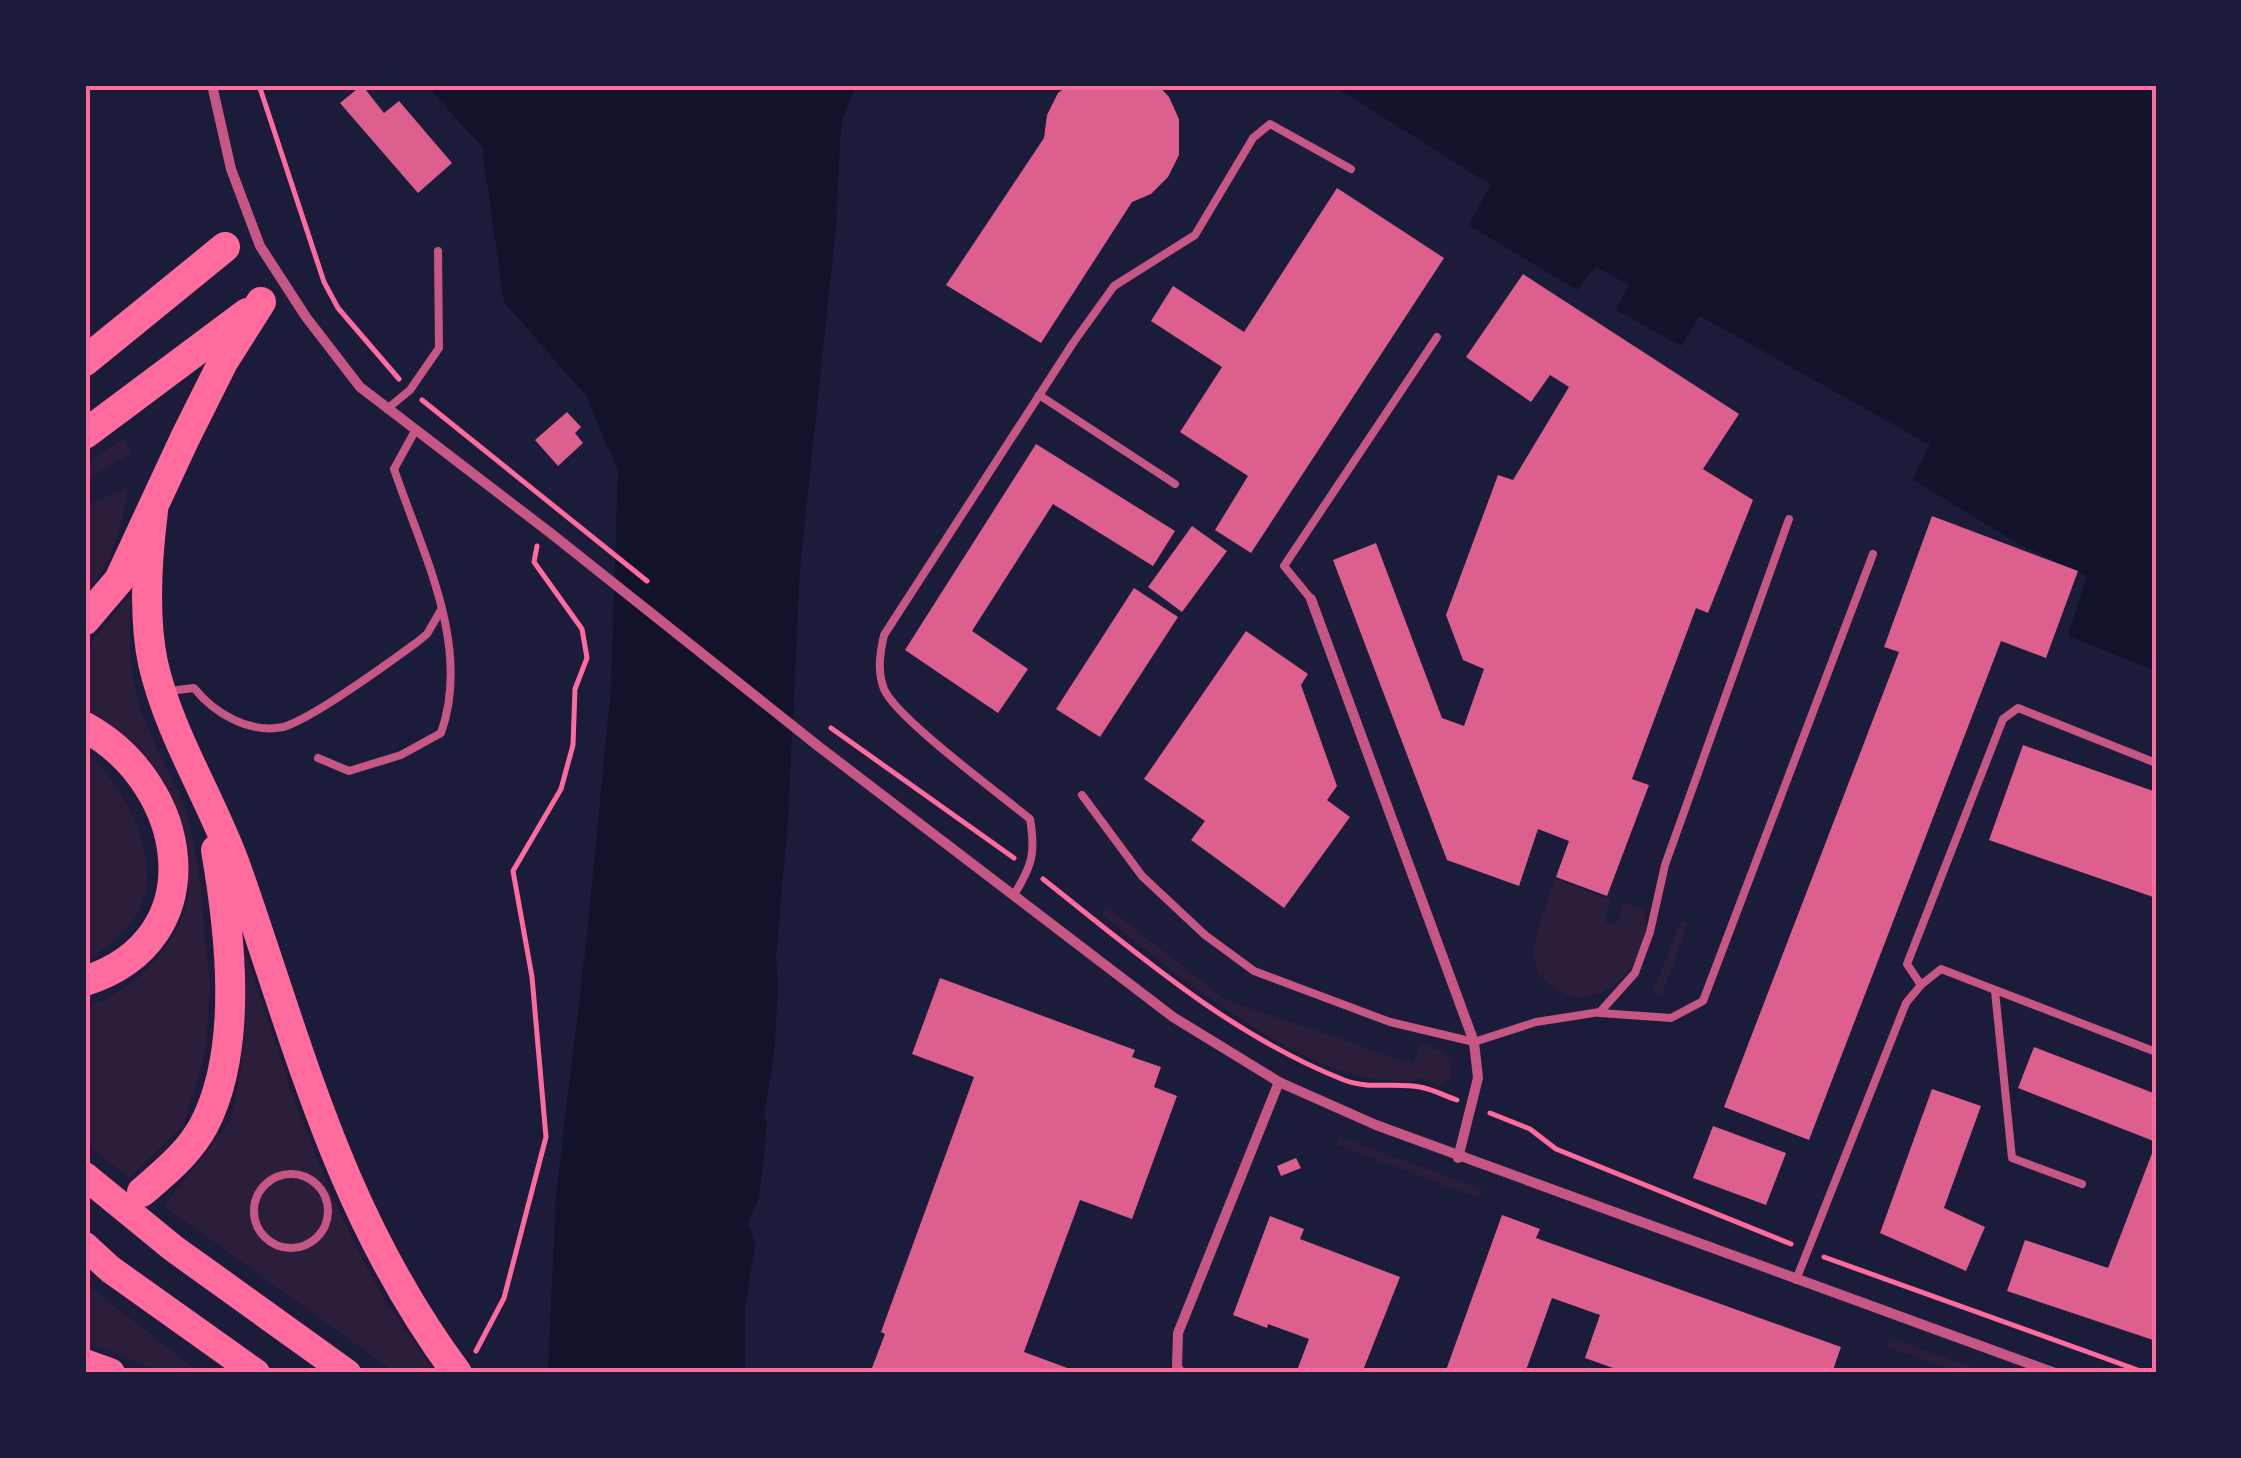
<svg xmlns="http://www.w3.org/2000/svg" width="2241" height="1458" font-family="Arial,sans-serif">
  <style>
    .green { fill: #2a1e3b }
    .water { fill: #12122b }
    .building { fill: #dd5f8e }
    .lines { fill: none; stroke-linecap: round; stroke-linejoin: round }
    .path { stroke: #ff6b9d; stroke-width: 5 }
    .service { stroke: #c65784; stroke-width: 8 }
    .minor { stroke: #c65784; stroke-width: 10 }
    .trunk { stroke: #ff6b9d; stroke-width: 28 }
    .motorway { stroke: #ff6b9d; stroke-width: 30 }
    .neatline { fill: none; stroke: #ff6b9d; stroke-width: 4 }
  </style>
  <rect width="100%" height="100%" fill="#1b1b3a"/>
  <!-- green -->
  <g class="green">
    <path d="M 124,439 L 132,453 L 89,478 L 85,465 Z"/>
    <path d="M 128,488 C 121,535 113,557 85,596 L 85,506 Z"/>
    <path d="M 134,591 L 130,613 L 130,659 L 140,711 L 185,808 L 198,863 L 210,984 L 206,1051 L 183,1126 L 129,1178 L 85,1142 L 85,1006 C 107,1002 129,986 145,971 C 165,952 181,926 188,899 C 194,872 166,799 151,775 C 136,749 110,725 85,711 L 85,650 Z"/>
    <path d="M 85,751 C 123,783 167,864 137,914 C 124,935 106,949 85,961 Z"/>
    <path d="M 1555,879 L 1611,900 L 1605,922 L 1616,925 L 1624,903 L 1644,909 C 1657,956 1600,1023 1552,987 C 1547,983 1539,976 1537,969 C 1528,943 1547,905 1555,879 Z"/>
    <path d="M 1106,906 L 1224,999 L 1413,1064 L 1421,1045 L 1423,1045 L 1446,1053 L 1451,1065 L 1449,1078 L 1439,1086 L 1417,1077 L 1412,1081 C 1395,1081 1374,1081 1358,1076 C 1268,1051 1174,972 1102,915 Z"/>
    <path d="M 1681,921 L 1688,923 L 1662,994 L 1653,992 Z"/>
    <path d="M 245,952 C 281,1064 319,1181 376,1285 C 393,1316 416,1344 436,1373 L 396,1373 L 164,1206 L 231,1120 L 241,1066 L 246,1009 Z"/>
    <path d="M 1340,1137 L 1482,1189 L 1478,1198 L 1337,1145 Z"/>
    <path d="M 85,1283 L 200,1373 L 165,1373 L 85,1342 Z"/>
    <path d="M 1890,1339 L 1898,1340 L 1987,1373 L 1960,1373 L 1887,1347 Z"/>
  </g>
  <!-- water -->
  <g class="water">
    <path d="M 426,85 L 860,85 L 852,95 L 841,124 L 836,226 L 800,568 L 788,820 L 776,955 L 778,988 L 774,1056 L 764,1114 L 767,1125 L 759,1199 L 748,1222 L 755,1244 L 745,1308 L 745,1373 L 548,1373 L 556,1195 L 587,936 L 611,688 L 618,471 L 586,396 L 504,302 L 482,147 Z"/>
    <path d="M 1332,85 L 2156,85 L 2156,671 L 2068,636 L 2087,576 L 2017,543 L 1912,479 L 1930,445 L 1700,316 L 1681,346 L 1616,310 L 1629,285 L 1596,267 L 1577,290 L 1468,225 L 1491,185 Z"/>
  </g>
  <!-- building -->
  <g class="building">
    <path d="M 362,85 L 384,113 L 399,101 L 452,163 L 418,193 L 340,103 Z"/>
    <path d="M 1069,85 L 1158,85 L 1169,97 L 1179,119 L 1179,155 L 1168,177 L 1151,194 L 1132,202 L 1041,343 L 946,285 L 1044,138 L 1047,115 L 1058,93 Z"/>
    <path d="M 1337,188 L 1444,258 L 1251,553 L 1215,530 L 1248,476 L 1180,432 L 1222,367 L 1151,321 L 1173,286 L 1244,332 Z"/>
    <path d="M 1523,274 L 1739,414 L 1703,469 L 1753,500 L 1708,613 L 1696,608 L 1632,779 L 1649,785 L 1607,896 L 1556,877 L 1569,841 L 1538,829 L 1519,886 L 1447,860 L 1333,560 L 1376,543 L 1442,718 L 1464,726 L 1484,669 L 1463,660 L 1446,615 L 1498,475 L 1513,480 L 1569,387 L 1550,375 L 1531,402 L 1466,357 Z"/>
    <path d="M 567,412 L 581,427 L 575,433 L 583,443 L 558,466 L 535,440 Z"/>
    <path d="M 1036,444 L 1175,531 L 1153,566 L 1053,504 L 972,631 L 1028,669 L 998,713 L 905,650 Z"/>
    <path d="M 1932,516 L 2078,571 L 2046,658 L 2001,641 L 1809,1140 L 1724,1107 L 1899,652 L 1884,647 Z"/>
    <path d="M 1192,526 L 1227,551 L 1182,612 L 1148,587 Z"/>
    <path d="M 1134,588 L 1178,617 L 1100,737 L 1056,709 Z"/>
    <path d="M 1246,631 L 1308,674 L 1301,685 L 1337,786 L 1327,800 L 1350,817 L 1284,908 L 1191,840 L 1205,821 L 1144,779 Z"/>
    <path d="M 2023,745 L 2156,792 L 2156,898 L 1989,840 Z"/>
    <path d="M 940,978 L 1135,1050 L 1132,1057 L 1161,1067 L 1154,1087 L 1177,1096 L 1132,1219 L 1080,1200 L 1024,1352 L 1081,1373 L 870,1373 L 885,1334 L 881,1332 L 974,1077 L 912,1054 Z"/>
    <path d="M 2034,1047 L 2156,1094 L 2156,1142 L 2018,1088 Z"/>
    <path d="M 1932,1089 L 1981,1106 L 1944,1208 L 1985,1227 L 1966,1271 L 1880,1233 Z"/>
    <path d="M 1713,1126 L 1786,1153 L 1766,1205 L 1693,1178 Z"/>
    <path d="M 2156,1143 L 2156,1341 L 2007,1291 L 2025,1240 L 2108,1268 Z"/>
    <path d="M 1296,1158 L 1301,1168 L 1281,1176 L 1277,1166 Z"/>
    <path d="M 1502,1215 L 1540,1229 L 1536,1238 L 1841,1347 L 1832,1373 L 1627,1373 L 1585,1358 L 1600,1315 L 1552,1298 L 1525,1373 L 1445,1373 Z"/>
    <path d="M 1270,1216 L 1304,1229 L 1300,1239 L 1400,1277 L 1362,1373 L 1296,1373 L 1309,1339 L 1268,1324 L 1267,1328 L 1233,1315 Z"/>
  </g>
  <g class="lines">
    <!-- path -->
    <g class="path">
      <path d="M 259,85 L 324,282 L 338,308 L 399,379"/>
      <path d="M 422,400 L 647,581"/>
      <path d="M 831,728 L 1014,858"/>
      <path d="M 1043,879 C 1138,954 1230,1035 1344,1080 C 1370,1090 1394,1082 1420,1087 C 1432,1089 1445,1096 1457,1100"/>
      <path d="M 1490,1113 L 1530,1129 L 1556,1149 L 1791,1244"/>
      <path d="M 1824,1257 L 2146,1373"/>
      <path d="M 476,1351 L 504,1298 L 546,1137 L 532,977 L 513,871 L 561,789 L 573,745 L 575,689 L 587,658 L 582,629 L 534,562 L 537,546"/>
    </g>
    <!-- service -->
    <g class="service">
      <path d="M 1039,395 L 1175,484"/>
      <path d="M 387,409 L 410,390 L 439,348 L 438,251"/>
      <path d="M 1311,599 L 1284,566 L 1437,337"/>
      <path d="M 169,691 L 194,688 C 214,713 249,734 283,727 C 311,720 390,662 416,643 L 427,634 L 441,610"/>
      <path d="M 318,758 L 349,771 L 401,755 L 441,733 C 472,646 422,552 394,469 L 415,431"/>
      <path d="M 1082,795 L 1142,876 L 1205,935 L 1254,971 L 1390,1022 L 1474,1042 L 1536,1022 L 1600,1012 L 1635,973 L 1650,932 L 1665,865 L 1789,519"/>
      <path d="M 1014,895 C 1032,865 1036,854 1030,819 C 1000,794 896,718 884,689 C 877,671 880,653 884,635 L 1073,343 L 1114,286 L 1195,235 L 1253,138 L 1270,124 L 1351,169"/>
      <path d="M 1921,985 L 1907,964 L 2003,719 L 2018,708 L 2156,763"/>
      <path d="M 1995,991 L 2012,1158 L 2082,1184"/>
      <path d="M 1600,1013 L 1671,1018 L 1703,1001 L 1873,554"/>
      <circle cx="291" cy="1211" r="37"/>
      <path d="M 1796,1280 L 1906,1003 L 1921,985 L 1941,969 L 2156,1052"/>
    </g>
    <!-- minor -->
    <g class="minor">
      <path d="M 212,85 L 231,169 L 260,246 L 306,317 L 360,387 L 553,535 L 818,746 L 1173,1017 L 1279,1082 L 1376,1125 L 2055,1373"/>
      <path d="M 1311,599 L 1474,1042 L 1478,1078 L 1458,1158"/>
      <path d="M 1180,1373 L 1177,1366 L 1178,1333 L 1279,1082"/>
    </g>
    <!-- trunk -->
    <g class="trunk">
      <path d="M 85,1176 L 173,1248 L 347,1373"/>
      <path d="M 85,1246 L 110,1269 L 256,1373"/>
    </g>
    <!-- motorway -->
    <g class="motorway">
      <path d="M 85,361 L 225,247"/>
      <path d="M 85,434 L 247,313"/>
      <path d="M 153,511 C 147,559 143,615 153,663 C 169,734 211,798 236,867 C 300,1049 339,1214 457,1373"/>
      <path d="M 85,620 L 119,580 L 185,438 L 223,362 L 261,302"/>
      <path d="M 85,727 C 189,784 216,939 85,981"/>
      <path d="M 142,1192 C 165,1172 189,1153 204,1125 C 244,1048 230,932 216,850"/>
      <path d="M 85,1364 L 110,1373"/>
    </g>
  </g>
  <!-- border -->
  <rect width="2241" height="1458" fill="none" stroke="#1b1b3a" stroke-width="175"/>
  <rect x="88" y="88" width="2066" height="1282" class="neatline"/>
</svg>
